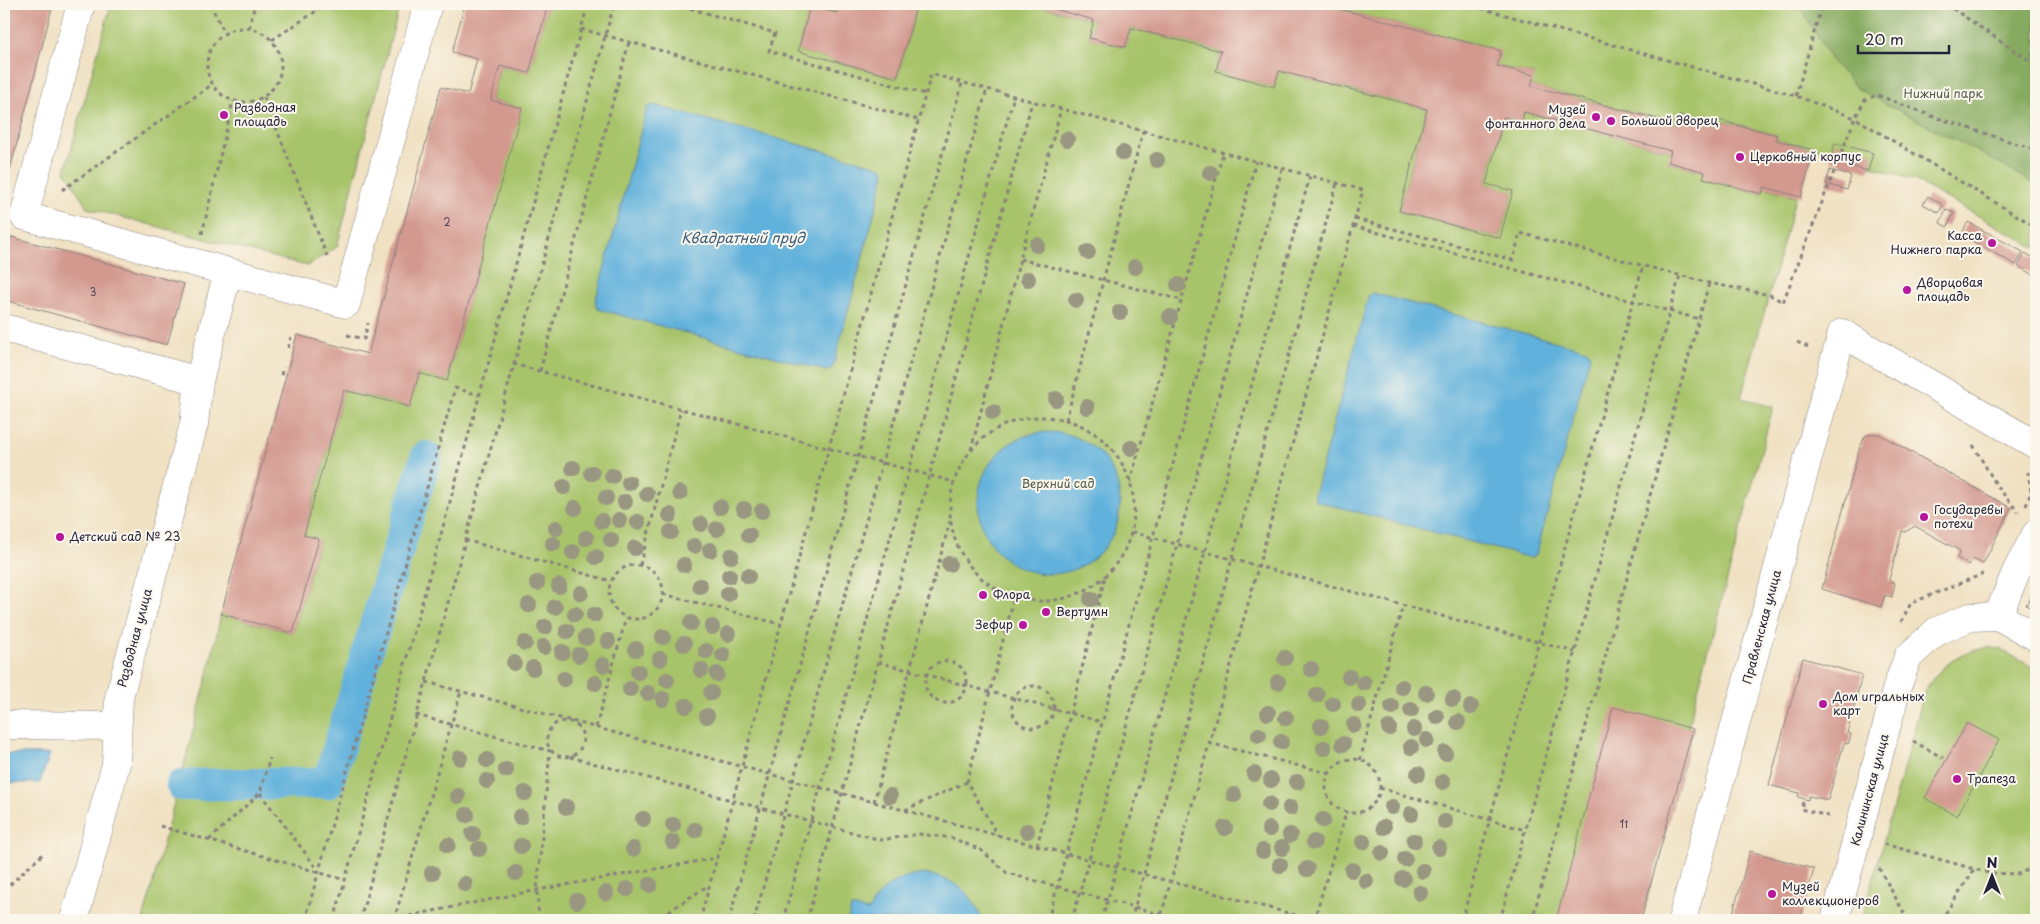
<svg xmlns="http://www.w3.org/2000/svg" width="2040" height="924" font-family="'Playpen Sans',sans-serif">
  <style>
    .green { fill: #a8c46b; stroke: #657353 }
    .forest { fill: #86aa5f; stroke: #54664d }
    .water { fill: #60b1db; stroke: #416a8b }
    .lines { fill: none; stroke-linecap: round; stroke-linejoin: round }
    .canal { stroke: #60b1db; stroke-width: 32 }
    .building { fill: #d3998f }
    .minor-casing { stroke: #89827e; stroke-width: 29 }
    .path { stroke: #89827e; stroke-width: 3; stroke-dasharray: 4 4; stroke-linecap: butt }
    .minor { stroke: #fff; stroke-width: 28 }
    .tree { fill: #999781 }
    .poi-dot { fill: #b5179e; stroke: #fbf7ec; stroke-width: 2 }
    .labels { text-anchor: middle; stroke-width: 4; stroke-linejoin: round; paint-order: stroke }
    .number-label { font-size: 10px; fill: #4e4050 }
    .park-label { font-size: 12px; fill: #515b4c; stroke: #fbf7ec }
    .poi-label { font-size: 12px; fill: #22223b; stroke: #fbf7ec; text-anchor: start }
    .street-label { font-size: 12px; fill: #22223b; stroke: #fbf7ec }
    .water-label { font-size: 14px; font-style: italic; fill: #3b5b7b; stroke: #fbf7ec }
  </style>
  <rect width="100%" height="100%" fill="#fbf7ec"/>
  <filter id="ink" filterUnits="userSpaceOnUse"><feTurbulence type="fractalNoise" baseFrequency=".02" numOctaves="2"/><feDisplacementMap in="SourceGraphic" scale="10" xChannelSelector="R" yChannelSelector="G"/><feConvolveMatrix kernelMatrix="1 2 1 2 8 2 1 2 1" color-interpolation-filters="sRGB"/></filter>
  <filter id="wash" filterUnits="userSpaceOnUse"><feTurbulence type="fractalNoise" baseFrequency=".0096" numOctaves="4" result="noise"/><feDisplacementMap in="SourceGraphic" scale="20" xChannelSelector="R" yChannelSelector="G"/><feGaussianBlur stdDeviation="1.12" result="paint"/><feColorMatrix in="noise" values="0 0 0 0 0 0 0 0 0 0 0 0 0 0 0 0 0 1.4 0 .05"/><feComposite in="paint" operator="in"/></filter>
  <g filter="url(#wash)">
    <rect width="100%" height="100%" fill="#f0e1c2"/>
    <!-- green -->
    <g class="green">
      <path d="M 111,4 L 400,4 L 337,247 L 307,266 L 87,208 L 65,171 Z"/>
      <path d="M 548,4 L 839,4 L 836,13 L 810,6 L 798,51 L 897,78 L 917,4 L 1034,4 L 1094,20 L 1089,38 L 1125,47 L 1131,28 L 1221,51 L 1216,71 L 1274,87 L 1279,71 L 1427,109 L 1399,211 L 1500,238 L 1513,192 L 1486,184 L 1504,117 L 1521,122 L 1524,112 L 1671,151 L 1668,162 L 1705,172 L 1703,178 L 1762,194 L 1764,187 L 1796,196 L 1741,398 L 1773,407 L 1688,727 L 1693,729 L 1641,920 L 143,920 L 208,674 L 221,614 L 293,633 L 319,540 L 304,535 L 344,390 L 409,407 L 419,373 L 447,381 L 521,108 L 491,100 L 500,66 L 529,73 Z"/>
      <path d="M 1320,4 L 2036,4 L 2036,248 L 1914,180 L 1831,153 L 1776,140 L 1777,135 L 1718,120 L 1717,125 L 1680,115 L 1677,124 L 1531,86 L 1534,75 L 1497,66 L 1500,51 Z"/>
      <path d="M 1988,647 L 2000,649 L 2036,669 L 2036,920 L 1862,920 L 1925,690 C 1942,664 1957,654 1988,647 Z"/>
    </g>
    <!-- forest -->
    <path class="forest" d="M 1799,4 L 2036,4 L 2036,185 L 1982,154 L 1858,89 L 1831,60 Z"/>
    <!-- water -->
    <g class="water">
      <path d="M 653,105 L 882,167 L 885,173 L 833,367 L 827,371 L 598,309 L 595,303 L 647,108 Z"/>
      <path d="M 1373,293 L 1587,350 L 1590,356 L 1536,555 L 1531,558 L 1316,501 L 1314,495 L 1369,295 Z"/>
      <circle cx="1049" cy="503" r="71"/>
      <path d="M 4,754 L 50,754 L 40,783 L 4,783 Z"/>
      <path d="M 925,874 C 954,879 972,891 982,920 L 848,920 L 851,907 L 868,911 C 882,887 896,877 925,874 Z"/>
    </g>
    <g class="lines">
      <!-- canal -->
      <path class="canal" d="M 182,785 L 328,783 L 426,457"/>
    </g>
    <g id="blocks">
      <!-- building -->
      <g class="building">
        <path d="M 4,4 L 53,4 L 5,189 L 4,188 Z"/>
        <path d="M 465,4 L 548,4 L 529,73 L 500,66 L 491,100 L 522,108 L 447,381 L 419,373 L 410,407 L 344,390 L 304,535 L 319,539 L 293,633 L 221,614 L 297,335 L 368,354 L 441,87 L 468,94 L 477,59 L 452,52 Z"/>
        <path d="M 839,4 L 917,4 L 897,78 L 798,51 L 810,6 L 836,13 Z"/>
        <path d="M 1036,4 L 1320,4 L 1501,51 L 1497,66 L 1534,75 L 1531,86 L 1677,124 L 1680,115 L 1717,125 L 1718,120 L 1777,135 L 1776,140 L 1814,150 L 1801,197 L 1764,187 L 1762,194 L 1703,178 L 1705,172 L 1668,162 L 1671,151 L 1524,112 L 1522,122 L 1504,117 L 1486,184 L 1513,191 L 1500,238 L 1399,211 L 1427,109 L 1279,71 L 1274,87 L 1216,71 L 1221,51 L 1131,28 L 1125,47 L 1089,38 L 1094,20 Z"/>
        <path d="M 1835,143 L 1873,153 L 1868,171 L 1830,160 Z"/>
        <path d="M 1830,170 L 1851,176 L 1847,190 L 1826,184 Z"/>
        <path d="M 1928,196 L 1943,205 L 1939,213 L 1923,204 Z"/>
        <path d="M 1946,210 L 1954,213 L 1947,227 L 1940,223 Z"/>
        <path d="M 1968,222 L 2023,252 L 2016,265 L 1961,235 Z"/>
        <path d="M 4,235 L 184,284 L 167,345 L 4,300 Z"/>
        <path d="M 2025,253 L 2036,259 L 2036,271 L 2034,275 L 2018,266 Z"/>
        <path d="M 1871,434 L 1879,434 L 2011,508 L 1983,564 L 1973,559 L 1969,565 L 1957,558 L 1960,551 L 1915,526 L 1905,532 L 1902,531 L 1889,580 L 1895,583 L 1892,597 L 1885,595 L 1881,607 L 1822,589 L 1859,450 L 1865,436 Z"/>
        <path d="M 2036,587 L 2036,611 L 2026,605 Z"/>
        <path d="M 1803,658 L 1862,675 L 1847,733 L 1851,734 L 1850,739 L 1848,744 L 1844,743 L 1828,800 L 1809,796 L 1808,800 L 1798,797 L 1799,793 L 1769,785 Z"/>
        <path d="M 1613,707 L 1693,729 L 1641,920 L 1556,920 Z"/>
        <path d="M 1967,723 L 1999,740 L 1957,816 L 1925,798 Z"/>
        <path d="M 1750,851 L 1814,869 L 1800,920 L 1731,920 Z"/>
      </g>
    </g>
  </g>
  <g filter="url(#ink)">
    <use href="#blocks" fill-opacity="0" stroke="#89827e" stroke-width="1"/>
    <g class="lines">
      <!-- minor casing -->
      <g class="minor-casing">
        <g id="minor">
          <path d="M 81,4 L 24,216 L 346,304 L 428,4"/>
          <path d="M 4,328 L 199,381"/>
          <path d="M 1998,616 L 2016,572 L 2036,534"/>
          <path d="M 4,725 L 117,726"/>
          <path d="M 74,920 L 116,764 L 119,697 L 194,424 L 199,381 L 228,272"/>
          <path d="M 1682,920 L 1842,333 L 2036,445"/>
          <path d="M 1835,920 L 1897,687 L 1908,657 L 1937,631 L 1970,617 L 1998,616 L 2036,637"/>
        </g>
      </g>
      <!-- path -->
      <g class="path">
        <path d="M 210,4 L 225,33"/>
        <path d="M 675,4 L 775,33 L 769,51 L 926,94"/>
        <path d="M 1466,4 L 1796,96 L 1855,118 L 2036,227"/>
        <path d="M 1946,4 L 2036,65"/>
        <path d="M 2035,4 L 2036,4"/>
        <circle cx="244" cy="65" r="37"/>
        <path d="M 249,28 L 255,4"/>
        <path d="M 581,29 L 919,120"/>
        <path d="M 272,40 L 327,4"/>
        <path d="M 1796,96 L 1822,4"/>
        <path d="M 264,97 L 328,259"/>
        <path d="M 62,190 L 213,84"/>
        <path d="M 1355,219 L 1513,260 L 1520,233 L 1709,283 L 1770,295 L 1783,302 L 1855,118 L 1865,100 L 1877,95 L 1932,116 L 2036,150"/>
        <path d="M 1353,226 L 1699,319"/>
        <path d="M 202,234 L 233,101"/>
        <path d="M 1020,259 L 1182,300"/>
        <path d="M 347,335 L 364,339 L 368,323"/>
        <path d="M 1797,342 L 1808,347"/>
        <path d="M 288,348 L 291,337"/>
        <path d="M 513,364 L 954,482"/>
        <path d="M 540,371 L 629,42"/>
        <path d="M 281,375 L 283,367"/>
        <circle cx="1042" cy="509" r="92"/>
        <path d="M 1066,420 L 1143,131"/>
        <path d="M 1973,445 L 1997,486 L 2018,512"/>
        <path d="M 971,450 L 1020,259 L 1061,109"/>
        <path d="M 1130,482 L 1223,153"/>
        <path d="M 2026,506 L 2031,492 L 2028,472"/>
        <path d="M 1132,532 L 1575,652"/>
        <path d="M 465,540 L 611,581"/>
        <circle cx="636" cy="592" r="27"/>
        <path d="M 640,565 L 681,409"/>
        <path d="M 663,594 L 780,624"/>
        <path d="M 1901,622 L 1911,603 L 1983,574"/>
        <circle cx="946" cy="682" r="21"/>
        <path d="M 878,662 L 1102,722"/>
        <path d="M 426,682 L 1314,920"/>
        <circle cx="1033" cy="707" r="21"/>
        <path d="M 416,715 L 550,751 L 537,890 L 539,920"/>
        <circle cx="565" cy="739" r="18"/>
        <path d="M 596,727 L 626,618"/>
        <path d="M 1913,741 L 1943,758"/>
        <path d="M 1209,743 L 1328,773"/>
        <path d="M 570,757 L 881,840 L 919,834 L 952,838 L 981,850 L 1007,873 L 1182,920"/>
        <circle cx="1353" cy="786" r="27"/>
        <path d="M 1360,760 L 1403,605"/>
        <path d="M 967,782 L 1014,597"/>
        <path d="M 1380,788 L 1525,830"/>
        <path d="M 260,793 L 318,870"/>
        <path d="M 874,802 L 950,521"/>
        <path d="M 1803,802 L 1801,809 L 1832,817"/>
        <path d="M 905,810 L 967,782 L 998,836"/>
        <path d="M 160,826 L 345,880"/>
        <path d="M 209,840 L 260,793 L 270,758"/>
        <path d="M 1884,844 L 1989,873 L 2018,874 L 2036,866"/>
        <path d="M 1037,846 L 1105,577"/>
        <path d="M 1879,868 L 1908,920"/>
        <path d="M 4,890 L 45,852"/>
        <path d="M 394,919 L 537,890 L 717,858"/>
        <path d="M 305,920 L 455,388 L 479,395"/>
        <path d="M 334,920 L 588,4"/>
        <path d="M 360,920 L 614,4"/>
        <path d="M 394,920 L 461,691"/>
        <path d="M 655,920 L 709,885"/>
        <path d="M 700,920 L 931,74 L 1363,190 L 1160,920"/>
        <path d="M 729,920 L 962,83"/>
        <path d="M 754,920 L 987,89"/>
        <path d="M 783,920 L 1014,96"/>
        <path d="M 807,920 L 1032,102"/>
        <path d="M 1048,920 L 1256,161"/>
        <path d="M 1072,920 L 1282,169"/>
        <path d="M 1102,920 L 1310,176"/>
        <path d="M 1131,920 L 1337,183"/>
        <path d="M 1314,920 L 1346,813"/>
        <path d="M 1462,920 L 1643,265"/>
        <path d="M 1500,920 L 1680,275"/>
        <path d="M 1532,920 L 1709,283"/>
        <path d="M 1941,920 L 1974,870"/>
      </g>
      <!-- minor -->
      <use href="#minor" class="minor"/>
    </g>
    <!-- trees -->
    <g class="tree">
      <circle cx="1067" cy="139" r="8"/>
      <circle cx="1123" cy="153" r="8"/>
      <circle cx="1157" cy="160" r="8"/>
      <circle cx="1210" cy="173" r="8"/>
      <circle cx="1037" cy="245" r="8"/>
      <circle cx="1088" cy="252" r="8"/>
      <circle cx="1135" cy="267" r="8"/>
      <circle cx="1028" cy="279" r="8"/>
      <circle cx="1178" cy="285" r="8"/>
      <circle cx="1076" cy="300" r="8"/>
      <circle cx="1120" cy="312" r="8"/>
      <circle cx="1170" cy="317" r="8"/>
      <circle cx="1056" cy="399" r="8"/>
      <circle cx="1087" cy="407" r="8"/>
      <circle cx="993" cy="412" r="8"/>
      <circle cx="1131" cy="448" r="8"/>
      <circle cx="573" cy="468" r="8"/>
      <circle cx="592" cy="473" r="8"/>
      <circle cx="612" cy="476" r="8"/>
      <circle cx="629" cy="483" r="8"/>
      <circle cx="564" cy="487" r="8"/>
      <circle cx="680" cy="493" r="8"/>
      <circle cx="647" cy="494" r="8"/>
      <circle cx="606" cy="498" r="8"/>
      <circle cx="625" cy="502" r="8"/>
      <circle cx="720" cy="507" r="8"/>
      <circle cx="575" cy="508" r="8"/>
      <circle cx="744" cy="509" r="8"/>
      <circle cx="762" cy="511" r="8"/>
      <circle cx="670" cy="515" r="8"/>
      <circle cx="619" cy="520" r="8"/>
      <circle cx="602" cy="521" r="8"/>
      <circle cx="638" cy="522" r="8"/>
      <circle cx="701" cy="524" r="8"/>
      <circle cx="556" cy="528" r="8"/>
      <circle cx="717" cy="529" r="8"/>
      <circle cx="671" cy="532" r="8"/>
      <circle cx="749" cy="535" r="8"/>
      <circle cx="586" cy="538" r="8"/>
      <circle cx="611" cy="540" r="8"/>
      <circle cx="553" cy="544" r="8"/>
      <circle cx="694" cy="546" r="8"/>
      <circle cx="635" cy="548" r="8"/>
      <circle cx="710" cy="550" r="8"/>
      <circle cx="573" cy="552" r="8"/>
      <circle cx="731" cy="556" r="8"/>
      <circle cx="596" cy="557" r="8"/>
      <circle cx="949" cy="564" r="8"/>
      <circle cx="684" cy="565" r="8"/>
      <circle cx="729" cy="576" r="8"/>
      <circle cx="748" cy="576" r="8"/>
      <circle cx="537" cy="583" r="8"/>
      <circle cx="559" cy="586" r="8"/>
      <circle cx="700" cy="586" r="8"/>
      <circle cx="581" cy="593" r="8"/>
      <circle cx="728" cy="594" r="8"/>
      <circle cx="1091" cy="599" r="8"/>
      <circle cx="529" cy="605" r="8"/>
      <circle cx="555" cy="607" r="8"/>
      <circle cx="575" cy="614" r="8"/>
      <circle cx="594" cy="615" r="8"/>
      <circle cx="691" cy="623" r="8"/>
      <circle cx="545" cy="627" r="8"/>
      <circle cx="712" cy="627" r="8"/>
      <circle cx="567" cy="631" r="8"/>
      <circle cx="728" cy="634" r="8"/>
      <circle cx="663" cy="637" r="8"/>
      <circle cx="586" cy="638" r="8"/>
      <circle cx="608" cy="641" r="8"/>
      <circle cx="525" cy="643" r="8"/>
      <circle cx="684" cy="644" r="8"/>
      <circle cx="544" cy="647" r="8"/>
      <circle cx="636" cy="649" r="8"/>
      <circle cx="706" cy="651" r="8"/>
      <circle cx="562" cy="652" r="8"/>
      <circle cx="579" cy="655" r="8"/>
      <circle cx="723" cy="655" r="8"/>
      <circle cx="1285" cy="658" r="8"/>
      <circle cx="660" cy="659" r="8"/>
      <circle cx="514" cy="663" r="8"/>
      <circle cx="603" cy="665" r="8"/>
      <circle cx="533" cy="668" r="8"/>
      <circle cx="1311" cy="669" r="8"/>
      <circle cx="701" cy="670" r="8"/>
      <circle cx="638" cy="672" r="8"/>
      <circle cx="717" cy="674" r="8"/>
      <circle cx="1349" cy="677" r="8"/>
      <circle cx="564" cy="679" r="8"/>
      <circle cx="667" cy="680" r="8"/>
      <circle cx="1278" cy="682" r="8"/>
      <circle cx="595" cy="683" r="8"/>
      <circle cx="1364" cy="683" r="8"/>
      <circle cx="1402" cy="687" r="8"/>
      <circle cx="630" cy="689" r="8"/>
      <circle cx="648" cy="693" r="8"/>
      <circle cx="711" cy="693" r="8"/>
      <circle cx="1426" cy="693" r="8"/>
      <circle cx="1317" cy="695" r="8"/>
      <circle cx="663" cy="699" r="8"/>
      <circle cx="1453" cy="699" r="8"/>
      <circle cx="1333" cy="704" r="8"/>
      <circle cx="1359" cy="705" r="8"/>
      <circle cx="686" cy="706" r="8"/>
      <circle cx="1392" cy="707" r="8"/>
      <circle cx="1471" cy="707" r="8"/>
      <circle cx="1411" cy="710" r="8"/>
      <circle cx="1268" cy="713" r="8"/>
      <circle cx="707" cy="716" r="8"/>
      <circle cx="1437" cy="717" r="8"/>
      <circle cx="1286" cy="718" r="8"/>
      <circle cx="1458" cy="722" r="8"/>
      <circle cx="1354" cy="725" r="8"/>
      <circle cx="1321" cy="726" r="8"/>
      <circle cx="1389" cy="728" r="8"/>
      <circle cx="1414" cy="729" r="8"/>
      <circle cx="1259" cy="735" r="8"/>
      <circle cx="1427" cy="740" r="8"/>
      <circle cx="1281" cy="742" r="8"/>
      <circle cx="1343" cy="744" r="8"/>
      <circle cx="1411" cy="747" r="8"/>
      <circle cx="1324" cy="748" r="8"/>
      <circle cx="1445" cy="753" r="8"/>
      <circle cx="460" cy="758" r="8"/>
      <circle cx="487" cy="760" r="8"/>
      <circle cx="506" cy="770" r="8"/>
      <circle cx="1254" cy="774" r="8"/>
      <circle cx="1418" cy="774" r="8"/>
      <circle cx="1271" cy="780" r="8"/>
      <circle cx="487" cy="781" r="8"/>
      <circle cx="1297" cy="782" r="8"/>
      <circle cx="1443" cy="782" r="8"/>
      <circle cx="525" cy="793" r="8"/>
      <circle cx="1234" cy="795" r="8"/>
      <circle cx="458" cy="796" r="8"/>
      <circle cx="890" cy="796" r="8"/>
      <circle cx="1269" cy="804" r="8"/>
      <circle cx="566" cy="807" r="8"/>
      <circle cx="1392" cy="807" r="8"/>
      <circle cx="1290" cy="808" r="8"/>
      <circle cx="1411" cy="814" r="8"/>
      <circle cx="467" cy="815" r="8"/>
      <circle cx="520" cy="817" r="8"/>
      <circle cx="643" cy="819" r="8"/>
      <circle cx="1323" cy="820" r="8"/>
      <circle cx="1445" cy="822" r="8"/>
      <circle cx="673" cy="825" r="8"/>
      <circle cx="1384" cy="827" r="8"/>
      <circle cx="1225" cy="828" r="8"/>
      <circle cx="1269" cy="829" r="8"/>
      <circle cx="695" cy="830" r="8"/>
      <circle cx="1027" cy="831" r="8"/>
      <circle cx="473" cy="834" r="8"/>
      <circle cx="1290" cy="835" r="8"/>
      <circle cx="1414" cy="841" r="8"/>
      <circle cx="673" cy="842" r="8"/>
      <circle cx="1314" cy="842" r="8"/>
      <circle cx="1363" cy="842" r="8"/>
      <circle cx="448" cy="845" r="8"/>
      <circle cx="521" cy="846" r="8"/>
      <circle cx="1282" cy="848" r="8"/>
      <circle cx="1439" cy="848" r="8"/>
      <circle cx="479" cy="849" r="8"/>
      <circle cx="633" cy="849" r="8"/>
      <circle cx="1263" cy="851" r="8"/>
      <circle cx="1382" cy="853" r="8"/>
      <circle cx="1405" cy="859" r="8"/>
      <circle cx="1280" cy="865" r="8"/>
      <circle cx="1307" cy="869" r="8"/>
      <circle cx="1352" cy="870" r="8"/>
      <circle cx="1423" cy="871" r="8"/>
      <circle cx="432" cy="873" r="8"/>
      <circle cx="516" cy="873" r="8"/>
      <circle cx="1403" cy="879" r="8"/>
      <circle cx="1366" cy="881" r="8"/>
      <circle cx="465" cy="884" r="8"/>
      <circle cx="650" cy="885" r="8"/>
      <circle cx="627" cy="889" r="8"/>
      <circle cx="606" cy="893" r="8"/>
      <circle cx="1420" cy="893" r="8"/>
      <circle cx="577" cy="901" r="8"/>
    </g>
  </g>
  <!-- markers -->
  <g class="poi-dot">
    <circle cx="224" cy="115" r="5"/>
    <circle cx="1596" cy="117" r="5"/>
    <circle cx="1611" cy="121" r="5"/>
    <circle cx="1740" cy="157" r="5"/>
    <circle cx="1992" cy="243" r="5"/>
    <circle cx="1907" cy="290" r="5"/>
    <circle cx="1924" cy="517" r="5"/>
    <circle cx="60" cy="537" r="5"/>
    <circle cx="983" cy="595" r="5"/>
    <circle cx="1046" cy="612" r="5"/>
    <circle cx="1023" cy="625" r="5"/>
    <circle cx="1823" cy="704" r="5"/>
    <circle cx="1957" cy="779" r="5"/>
    <circle cx="1772" cy="894" r="5"/>
  </g>
  <g class="labels">
    <!-- number labels -->
    <g class="number-label">
      <text x="447" y="226">2</text>
      <text x="93" y="296">3</text>
      <text x="1624" y="828">11</text>
    </g>
    <!-- park labels -->
    <g class="park-label">
      <text x="1943" y="98">Нижний парк</text>
      <text x="1058" y="488">Верхний сад</text>
    </g>
    <!-- poi labels -->
    <g class="poi-label">
      <text x="234" y="112">Разводная<tspan x="234" dy="14">площадь</tspan></text>
      <text x="1586" y="114" text-anchor="end">Музей<tspan x="1586" dy="14">фонтанного дела</tspan></text>
      <text x="1621" y="125">Большой дворец</text>
      <text x="1750" y="161">Церковный корпус</text>
      <text x="1982" y="240" text-anchor="end">Касса<tspan x="1982" dy="14">Нижнего парка</tspan></text>
      <text x="1917" y="287">Дворцовая<tspan x="1917" dy="14">площадь</tspan></text>
      <text x="1934" y="514">Государевы<tspan x="1934" dy="14">потехи</tspan></text>
      <text x="70" y="541">Детский сад № 23</text>
      <text x="993" y="599">Флора</text>
      <text x="1056" y="616">Вертумн</text>
      <text x="1013" y="629" text-anchor="end">Зефир</text>
      <text x="1833" y="701">Дом игральных<tspan x="1833" dy="14">карт</tspan></text>
      <text x="1967" y="783">Трапеза</text>
      <text x="1782" y="891">Музей<tspan x="1782" dy="14">коллекционеров</tspan></text>
    </g>
    <!-- street labels -->
    <g class="street-label">
      <text transform="translate(1762 627) rotate(-75)" y="4">Правленская улица</text>
      <text transform="translate(135 638) rotate(-75)" y="4">Разводная улица</text>
      <text transform="translate(1870 790) rotate(-75)" y="4">Калининская улица</text>
    </g>
    <!-- water labels -->
    <g class="water-label">
      <text x="743" y="243">Квадратный пруд</text>
    </g>
  </g>
  <!-- margin -->
  <rect width="2040" height="924" fill="none" stroke="#fbf7ec" stroke-width="20"/>
  <!-- north arrow -->
  <g transform="translate(1992 876)" stroke="#fbf7ec" stroke-width="4" paint-order="stroke">
  <path d="M0-4L9 19L0 12L-9 19Z" fill="#22223b"/>
  <text y="-8" font-size="14" font-weight="bold" text-anchor="middle" fill="#22223b">N</text>
  </g>
  <!-- scale -->
  <path d="M1858 45v8h91v-8" fill="none" stroke="#22223b" stroke-width="2.5"/>
  <text x="1865" y="45" font-size="15" fill="#22223b" stroke="#fbf7ec" stroke-width="4" paint-order="stroke">20 m</text>
</svg>
